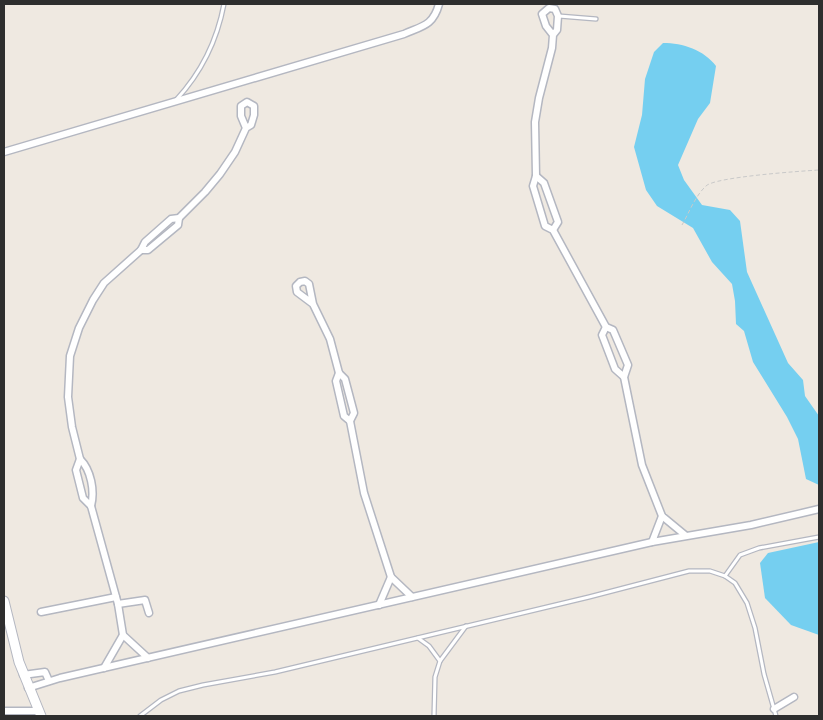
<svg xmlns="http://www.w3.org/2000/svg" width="823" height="720" font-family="Figtree,sans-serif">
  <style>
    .water { fill: #75cff0 }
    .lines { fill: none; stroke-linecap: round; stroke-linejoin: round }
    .service-casing { stroke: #b4b7c1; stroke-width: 5.5 }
    .minor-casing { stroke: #b4b7c1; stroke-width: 9 }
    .tertiary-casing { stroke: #b4b7c1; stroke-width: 11 }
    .path { stroke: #c9c9c9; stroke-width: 1; stroke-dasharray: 4 2.5; stroke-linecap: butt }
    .service { stroke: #fff; stroke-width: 3 }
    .minor { stroke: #fff; stroke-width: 6 }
    .tertiary { stroke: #fff; stroke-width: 9 }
  </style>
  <rect width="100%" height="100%" fill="#efe9e1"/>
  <!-- water -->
  <g class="water">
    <path d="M 663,43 C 683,43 704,50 716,66 L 710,103 L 698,119 L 678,165 L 684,180 L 702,205 L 730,210 L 740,221 L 747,272 L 788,363 L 803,380 L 805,396 L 819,416 L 819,485 L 806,479 L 798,439 L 787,417 L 753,362 L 744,331 L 736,324 L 735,301 L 732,284 L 712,262 L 693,228 L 657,206 L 646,190 L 634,147 L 642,115 L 645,79 L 654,52 Z"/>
    <path d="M 819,542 L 819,635 L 791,625 L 765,598 L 760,563 L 768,553 Z"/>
  </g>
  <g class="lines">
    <!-- service casing -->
    <g class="service-casing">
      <g id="service">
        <path d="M 559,16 L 596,19"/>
        <path d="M 176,100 C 202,72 217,41 224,4"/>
        <path d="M 725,576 L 740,555 L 759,548 L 819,537"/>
        <path d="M 418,638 L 429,646 L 440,661 L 435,677 L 434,716"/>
        <path d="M 440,661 L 466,626"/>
        <path d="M 140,716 L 161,700 L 179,691 L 203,685 L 275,672 L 589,597 L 689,571 L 710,571 L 725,576 L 735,583 L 747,603 L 755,628 L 764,674 L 776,716"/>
      </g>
    </g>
    <!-- minor casing -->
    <g class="minor-casing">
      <g id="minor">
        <path d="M 553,35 L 546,26 L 542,14 L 549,8 L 555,9 L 558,16 L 557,30 L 553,35 L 552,48 L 539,98 L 535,122 L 536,176 L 533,186 L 545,226 L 553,230 L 606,327 L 613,330 L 628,365 L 624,377 L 642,465 L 662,516 L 685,535"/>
        <path d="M 4,152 L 404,34 C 422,26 433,26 439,4"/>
        <path d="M 536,176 L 544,183 L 558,222 L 553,230"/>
        <path d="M 141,250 L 148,250 L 178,225 L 179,218"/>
        <path d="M 313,304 L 297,292 L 296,286 L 300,282 L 305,281 L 309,284 L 313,304 L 330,339 L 339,373 L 345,379 L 354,413 L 350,421"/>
        <path d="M 606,327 L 602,335 L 615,369 L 624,377"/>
        <path d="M 339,373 L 336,381 L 344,416 L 350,421 L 364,493 L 391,577 L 412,597"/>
        <path d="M 80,459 C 91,470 95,491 91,506"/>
        <path d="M 652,542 L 662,516"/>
        <path d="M 118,604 L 145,600 L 149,613"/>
        <path d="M 379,605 L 391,577"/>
        <path d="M 41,612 L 116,597"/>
        <path d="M 148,658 L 123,635 L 118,604 L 91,506 L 83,498 L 76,470 L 80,459 L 72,427 L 68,397 L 70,356 L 79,328 L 93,300 L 104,283 L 141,250 L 145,242 L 171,219 L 179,218 L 205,192 L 220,174 L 235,152 L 246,128 L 251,125 L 254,115 L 254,106 L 247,102 L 241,106 L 241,116 L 246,128"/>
        <path d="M 104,668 L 123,635"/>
        <path d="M 23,675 L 45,672 L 49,681"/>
        <path d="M 28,688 L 60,678 L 652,542 L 751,525 L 819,509"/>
        <path d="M 774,709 L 794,697"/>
        <path d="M 4,711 L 39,711"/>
      </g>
    </g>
    <!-- tertiary casing -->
    <g class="tertiary-casing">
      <path id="tertiary" d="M 4,601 L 19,662 L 41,716"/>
    </g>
    <!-- path -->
    <path class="path" d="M 682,225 C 689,213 695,196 706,186 C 714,177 802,171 819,170"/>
    <!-- service -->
    <use href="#service" class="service"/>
    <!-- minor -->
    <use href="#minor" class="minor"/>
    <!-- tertiary -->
    <use href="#tertiary" class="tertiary"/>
  </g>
  <!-- border -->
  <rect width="823" height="720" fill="none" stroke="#2e2e2e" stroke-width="10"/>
</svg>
